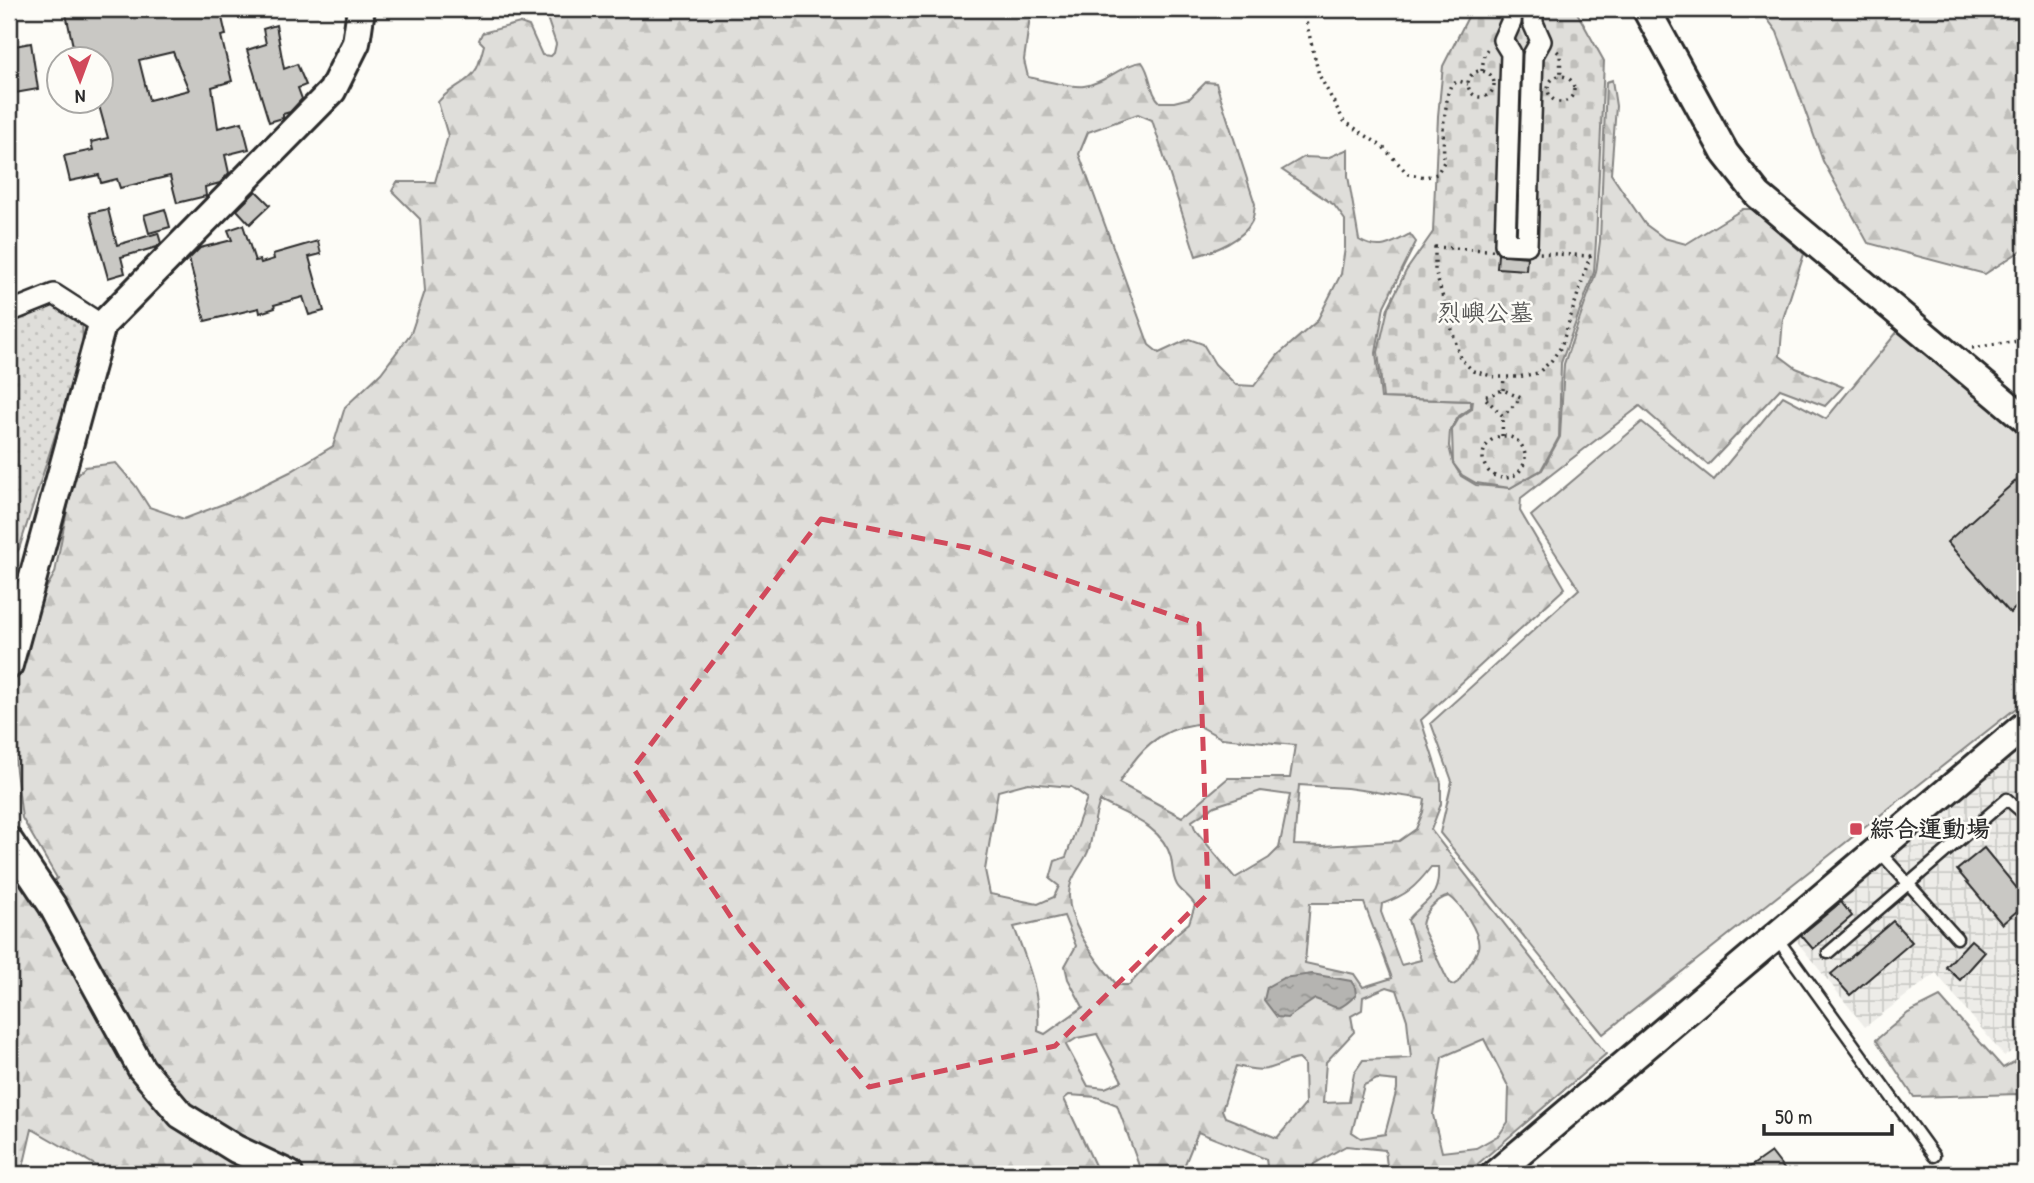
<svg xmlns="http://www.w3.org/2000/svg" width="2034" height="1183" font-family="'Patrick Hand','LXGW WenKai TC',sans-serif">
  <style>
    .industrial { fill: url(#industrial-grid) }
    .grass { fill: url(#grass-dots); stroke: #858482; stroke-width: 2 }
    .forest { fill: url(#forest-firs); stroke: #858482; stroke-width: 2; fill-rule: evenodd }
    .cemetery { fill: url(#cemetery-stones); stroke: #858482; stroke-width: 2 }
    .garden { fill: #dfdeda; stroke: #858482; stroke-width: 2 }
    .water { fill: url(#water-ripples); stroke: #7e7d7b; stroke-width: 2 }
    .building { fill: #c9c8c4; stroke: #2b2b2b; stroke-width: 2; fill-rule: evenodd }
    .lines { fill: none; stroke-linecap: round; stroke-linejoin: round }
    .lane-casing { stroke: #2b2b2b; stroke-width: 15 }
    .street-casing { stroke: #2b2b2b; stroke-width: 24 }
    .secondary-casing { stroke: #2b2b2b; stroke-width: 32 }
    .path { stroke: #2b2b2b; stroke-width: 3.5; stroke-dasharray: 2 5; stroke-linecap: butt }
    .lane { stroke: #fdfcf7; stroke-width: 10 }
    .street { stroke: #fdfcf7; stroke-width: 19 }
    .secondary { stroke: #fdfcf7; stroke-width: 26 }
    .marked { fill: none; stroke: #d1495b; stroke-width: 5; stroke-dasharray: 14 9; stroke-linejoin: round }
    .poi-dot { fill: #d1495b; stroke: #fdfcf7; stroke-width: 2.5 }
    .labels { text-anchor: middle; stroke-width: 5; stroke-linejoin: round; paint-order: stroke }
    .park-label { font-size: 24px; fill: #585857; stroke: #fdfcf7 }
    .poi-label { font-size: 24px; font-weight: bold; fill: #2b2b2b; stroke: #fdfcf7; text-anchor: start }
  </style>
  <defs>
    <pattern id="industrial-grid" width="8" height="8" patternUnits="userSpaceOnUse" patternTransform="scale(1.75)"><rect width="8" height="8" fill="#edece8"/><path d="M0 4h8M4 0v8" fill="none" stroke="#cbcbc7"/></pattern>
    <pattern id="grass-dots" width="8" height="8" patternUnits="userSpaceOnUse" patternTransform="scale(1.75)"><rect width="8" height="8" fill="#dfdeda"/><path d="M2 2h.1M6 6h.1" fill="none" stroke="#c0bfbb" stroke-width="1.8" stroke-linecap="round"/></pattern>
    <pattern id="forest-firs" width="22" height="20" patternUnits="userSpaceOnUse" patternTransform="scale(1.75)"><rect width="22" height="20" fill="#dfdeda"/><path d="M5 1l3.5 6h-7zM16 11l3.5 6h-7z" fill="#c0bfbb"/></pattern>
    <pattern id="cemetery-stones" width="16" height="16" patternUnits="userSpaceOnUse" patternTransform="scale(1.75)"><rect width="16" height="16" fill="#dfdeda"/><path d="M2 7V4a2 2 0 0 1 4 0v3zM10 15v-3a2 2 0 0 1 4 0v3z" fill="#c0bfbb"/></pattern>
    <pattern id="water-ripples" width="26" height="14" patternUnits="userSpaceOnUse" patternTransform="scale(1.75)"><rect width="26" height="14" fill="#b5b4b1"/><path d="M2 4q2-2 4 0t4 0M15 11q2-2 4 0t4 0" fill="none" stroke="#939390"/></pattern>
  </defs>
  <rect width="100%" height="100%" fill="#fdfcf7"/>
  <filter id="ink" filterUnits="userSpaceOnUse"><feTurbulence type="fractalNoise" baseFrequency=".0143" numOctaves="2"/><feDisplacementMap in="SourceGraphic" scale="14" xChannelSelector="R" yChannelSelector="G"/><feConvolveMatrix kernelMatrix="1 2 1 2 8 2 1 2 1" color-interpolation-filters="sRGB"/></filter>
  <g filter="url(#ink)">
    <!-- industrial -->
    <path class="industrial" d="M 2025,739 L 2025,1044 L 2004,1056 L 1936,973 L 1865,1027 L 1791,934 Z"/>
    <!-- grass -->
    <path class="grass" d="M 61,300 L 82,318 L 83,348 L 19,549 L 9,562 L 9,311 Z"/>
    <!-- forest -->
    <g class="forest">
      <path d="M 544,9 L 1031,9 L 1024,60 L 1028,77 C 1043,80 1070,88 1084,86 C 1106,83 1122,64 1142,62 C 1152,75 1149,92 1160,102 L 1174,102 L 1190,98 L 1206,82 L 1216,83 L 1255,204 C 1254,209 1254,216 1252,221 C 1243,240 1215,251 1196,256 L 1152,120 L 1138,114 L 1088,132 L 1079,154 L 1149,345 L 1159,353 L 1189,339 L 1203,344 L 1215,364 L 1236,385 L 1254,386 L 1278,355 L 1317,321 L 1341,274 L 1345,248 L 1345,220 L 1334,205 L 1282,170 L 1304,157 L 1327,158 L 1348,149 L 1348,176 L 1359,240 C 1379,252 1392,244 1410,234 L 1416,242 L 1384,306 L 1376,353 L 1381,398 L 1471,401 L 1471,408 L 1459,416 L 1450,430 L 1449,446 L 1453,463 L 1461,476 L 1476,485 L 1510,488 L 1542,470 L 1560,437 L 1564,364 L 1596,272 L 1600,241 L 1606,82 L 1612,80 L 1616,106 L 1611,174 L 1645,224 L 1664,238 L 1686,244 L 1743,209 L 1752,209 L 1804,254 L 1783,319 L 1780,356 L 1796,368 L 1843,387 L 1825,406 L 1780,389 L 1708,465 L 1640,406 L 1521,498 L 1520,511 L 1565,588 L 1421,720 L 1441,783 L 1441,804 L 1431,830 L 1606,1054 L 1466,1174 L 1388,1174 L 1385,1150 L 1346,1146 L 1314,1164 L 1309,1174 L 1268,1174 L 1266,1159 L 1198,1132 L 1181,1174 L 1142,1174 L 1117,1105 L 1097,1097 L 1069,1095 L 1064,1099 L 1099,1174 L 111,1174 L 32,1129 L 22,1172 L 9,1169 L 9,870 L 18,873 L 38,896 L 57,878 L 22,818 L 15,763 L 18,661 L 39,601 L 55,573 L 73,479 L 85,467 L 116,463 L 135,485 L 149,507 L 184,519 L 231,501 L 290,472 L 333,446 L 345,407 L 381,373 L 411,333 L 425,291 L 420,219 L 392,191 L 397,182 L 435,182 L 448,136 L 438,102 C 450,87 469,83 477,68 C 480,61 482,52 484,45 L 479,40 L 482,33 L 520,23 L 529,26 L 542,55 L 551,56 L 554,53 L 556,44 ZM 1196,724 L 1221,738 L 1295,745 L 1290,778 L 1228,778 L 1182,817 L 1119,783 C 1139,750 1157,730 1196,724 ZM 1028,783 L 1071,787 L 1087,798 L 1066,857 L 1055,861 L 1050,879 L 1059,886 L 1054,897 L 1038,904 L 990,894 L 985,870 L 998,791 ZM 1299,785 L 1347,788 L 1425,799 L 1423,812 L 1416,829 L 1399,841 L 1323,846 L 1294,845 ZM 1261,791 L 1290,795 L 1279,848 L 1269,858 L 1235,878 L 1196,831 L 1192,821 L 1215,806 ZM 1100,801 C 1126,815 1163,826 1171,858 C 1173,868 1172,876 1177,885 C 1181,892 1189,895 1195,905 L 1189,923 L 1175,935 L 1129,985 L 1117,985 C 1097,962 1060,916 1071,883 C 1075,871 1085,861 1089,849 C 1093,833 1094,817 1100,801 ZM 1431,867 L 1438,867 C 1440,900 1425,899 1408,920 L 1421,960 L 1401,965 L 1381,912 L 1382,904 C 1406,895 1415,888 1431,867 ZM 1449,896 C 1460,903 1482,935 1478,948 C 1475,959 1464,972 1458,982 L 1453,985 L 1449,983 L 1422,927 C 1422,914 1436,899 1449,896 ZM 1310,903 L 1364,903 L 1392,978 L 1363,987 L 1354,974 L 1305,963 ZM 1064,916 L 1076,946 L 1065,966 L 1068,979 L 1083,1007 L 1045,1034 L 1038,1031 C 1041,993 1027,961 1014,927 ZM 1387,987 L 1397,990 L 1407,1020 L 1411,1058 L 1363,1060 L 1354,1073 L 1349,1102 L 1323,1103 L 1326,1062 L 1354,1032 L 1351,1016 L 1362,1010 L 1363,997 ZM 1097,1034 L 1122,1081 L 1105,1088 L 1088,1086 L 1066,1045 L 1077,1038 ZM 1484,1039 L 1509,1088 L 1508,1122 L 1499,1135 L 1476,1148 L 1442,1152 L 1433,1115 L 1442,1057 ZM 1299,1059 L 1304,1064 L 1305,1105 L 1277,1138 L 1225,1117 L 1222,1110 L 1236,1066 C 1247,1068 1260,1072 1271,1068 C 1282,1065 1287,1060 1299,1059 ZM 1377,1079 L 1397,1081 L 1397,1089 L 1385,1134 L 1361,1138 L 1352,1132 L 1364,1085 Z"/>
      <path d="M 1760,9 L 2025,9 L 2025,248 L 1985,274 L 1868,243 L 1823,161 L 1777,32 Z"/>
      <path d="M 1940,997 L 2003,1068 L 2025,1056 L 2025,1098 L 2019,1094 L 1914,1097 L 1876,1040 L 1908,1013 Z"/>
    </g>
    <!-- cemetery -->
    <path class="cemetery" d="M 1472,9 L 1575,9 L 1604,61 L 1596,241 L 1594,272 L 1561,363 L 1559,437 L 1541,470 L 1510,488 L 1476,483 L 1462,475 L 1453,463 L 1452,430 L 1459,418 L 1472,409 L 1473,401 L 1383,398 L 1378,352 L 1388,308 L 1406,271 L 1433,232 L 1438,116 L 1443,66 Z"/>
    <!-- garden -->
    <path class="garden" d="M 1902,326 L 2025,436 L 2025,701 L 1603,1034 L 1440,833 L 1452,781 L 1431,723 L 1579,589 L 1531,516 L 1642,422 L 1714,480 L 1783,396 L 1826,419 Z"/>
    <!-- water -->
    <path class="water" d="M 1312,974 L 1351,981 L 1355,987 L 1356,995 C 1334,1016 1338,1006 1315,999 L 1287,1018 L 1277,1017 L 1264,1000 L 1267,987 L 1283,978 Z"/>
    <!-- building -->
    <g class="building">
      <path d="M 65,9 L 220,9 L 226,35 L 221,36 L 232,81 L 212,87 L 218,128 L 242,122 L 249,149 L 225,155 L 229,173 L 220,183 L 205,187 L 206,196 L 177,203 L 170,176 L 120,188 L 117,179 L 101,183 L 99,175 L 70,181 L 64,156 L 93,150 L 91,142 L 108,138 L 98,102 L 102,102 L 102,60 L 76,60 ZM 173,52 L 189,90 L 149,100 L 139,60 Z"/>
      <path d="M 276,25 L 284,69 L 297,64 L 306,85 L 298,88 L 302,99 L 290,112 L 283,114 L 283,118 L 269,122 L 247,50 L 266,44 L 263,29 Z"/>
      <path d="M 31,43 L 38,89 L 9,94 L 9,47 Z"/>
      <path d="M 256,191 L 270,205 L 250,224 L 237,210 Z"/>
      <path d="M 108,209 L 117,245 L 158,233 L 161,243 L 157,247 L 121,257 L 125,273 L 108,278 L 90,213 Z"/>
      <path d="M 165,209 L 170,227 L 149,233 L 144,215 Z"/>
      <path d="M 243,225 L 255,261 L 260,260 L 261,263 L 274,259 L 273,254 L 318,241 L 321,254 L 309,257 L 324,311 L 309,315 L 303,297 L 274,305 L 275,308 L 260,313 L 259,308 L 205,321 L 189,259 L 200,248 L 232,240 L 228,230 Z"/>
      <path d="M 1498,254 L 1527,257 L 1526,270 L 1497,268 Z"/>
      <path d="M 2019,478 L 2025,485 L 2025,599 L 2010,613 L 1947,542 Z"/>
      <path d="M 1984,848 L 2025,898 L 2025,904 L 2002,924 L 1957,870 Z"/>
      <path d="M 1841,902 L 1852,916 L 1813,949 L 1801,935 Z"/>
      <path d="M 1893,921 L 1912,942 L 1850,995 L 1831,974 Z"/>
      <path d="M 1971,940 L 1985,952 L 1960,980 L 1946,967 Z"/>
      <path d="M 1771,1152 L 1788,1174 L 1740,1174 Z"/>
    </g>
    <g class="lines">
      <!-- lane casing -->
      <g class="lane-casing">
        <g id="lane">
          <path d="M 1878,850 L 1957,938"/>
          <path d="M 1776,937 L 1934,1156"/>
          <path d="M 1828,953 L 2007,799 L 2025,815"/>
        </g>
      </g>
      <!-- street casing -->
      <g class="street-casing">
        <g id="street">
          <path d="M 1512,9 L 1511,22 L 1503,40 L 1511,53 L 1505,244 L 1527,245 L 1533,55 L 1541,41 L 1533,23 L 1533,9"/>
          <path d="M 9,312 L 54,294 L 102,325"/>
        </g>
      </g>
      <!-- secondary casing -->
      <g class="secondary-casing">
        <g id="secondary">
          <path d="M 1646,9 L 1725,153 L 1758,195 L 2025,419"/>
          <path d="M 9,665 L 102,325 L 332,91 L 356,43 L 361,9"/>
          <path d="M 9,841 L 52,905 L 141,1068 L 181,1115 L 236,1149 L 289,1174"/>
          <path d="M 1495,1174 L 2025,725"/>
        </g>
      </g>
      <!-- path -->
      <g class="path">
        <path d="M 1303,9 L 1319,75 L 1344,121 L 1383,147 L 1408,174 L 1426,177 L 1437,174 L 1444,162 L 1443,127 L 1448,93 L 1451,85 L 1459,81 L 1468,84"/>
        <path d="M 1557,51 L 1560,54 L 1561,75"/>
        <path d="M 1482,71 L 1484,54 L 1489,47"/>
        <circle cx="1481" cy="84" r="13"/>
        <circle cx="1561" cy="89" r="13"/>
        <path d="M 1435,247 L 1590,256 L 1561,347 L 1551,361 L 1538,373 L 1518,377 L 1495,377 L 1473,371 L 1460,358 L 1435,270 Z"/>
        <path d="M 1972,348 L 2025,340"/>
        <path d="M 1503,390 L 1504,377"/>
        <path d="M 1502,436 L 1503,416 L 1484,397 L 1503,390 L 1521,398 L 1503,416"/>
        <circle cx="1504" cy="457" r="21"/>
      </g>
      <!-- lane -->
      <use href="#lane" class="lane"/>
      <!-- street -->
      <use href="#street" class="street"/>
      <!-- secondary -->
      <use href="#secondary" class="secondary"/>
    </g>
  </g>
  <!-- marked area -->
  <path class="marked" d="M 821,519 L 970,548 L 1199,624 L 1208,894 L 1055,1046 L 869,1087 L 740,931 L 633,768 Z"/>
  <!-- markers -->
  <rect class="poi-dot" x="1849" y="822" width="14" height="14" rx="3.5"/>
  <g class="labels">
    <!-- park labels -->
    <g class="park-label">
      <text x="1485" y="321">烈嶼公墓</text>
    </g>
    <!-- poi labels -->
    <g class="poi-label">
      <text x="1870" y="837">綜合運動場</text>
    </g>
  </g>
  <!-- margin -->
  <rect width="2034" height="1183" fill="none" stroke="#fdfcf7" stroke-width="35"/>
  <rect x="18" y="18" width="1999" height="1148" fill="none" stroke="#2b2b2b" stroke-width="2.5" filter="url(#ink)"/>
  <!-- north arrow -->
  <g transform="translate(80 80) rotate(179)"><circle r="33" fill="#fdfcf7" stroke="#a9a8a5" stroke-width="2"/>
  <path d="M0-5L12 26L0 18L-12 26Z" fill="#d1495b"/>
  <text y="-10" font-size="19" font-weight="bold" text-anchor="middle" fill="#2b2b2b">N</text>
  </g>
  <!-- scale -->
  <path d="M1764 1124v10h128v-10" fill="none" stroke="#2b2b2b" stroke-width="3.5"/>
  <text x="1775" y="1124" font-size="21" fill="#2b2b2b" stroke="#fdfcf7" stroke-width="5" paint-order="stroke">50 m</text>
</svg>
